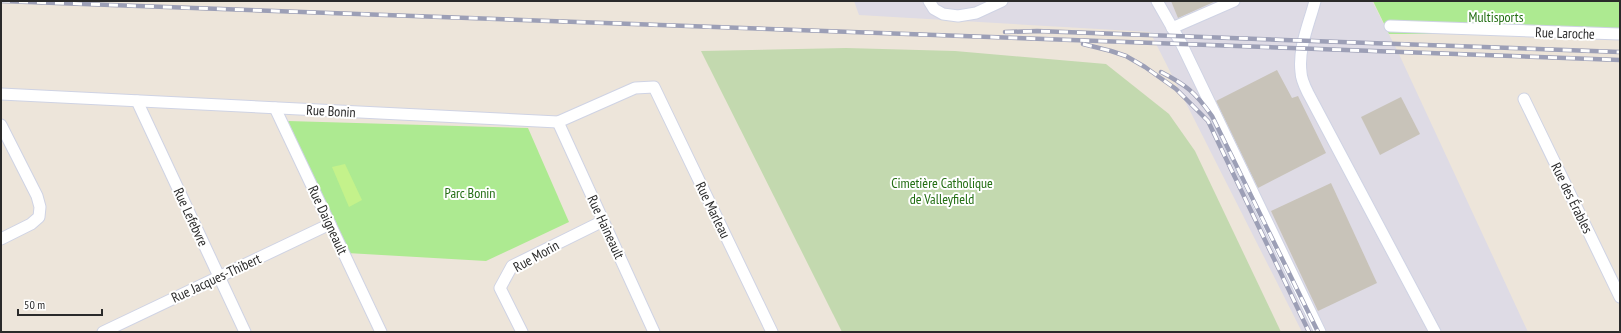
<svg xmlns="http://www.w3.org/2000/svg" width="1621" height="333" font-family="'PT Sans Narrow',sans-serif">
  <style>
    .industrial { fill: #dedbe5 }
    .green { fill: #adea91 }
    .cemetery { fill: #c3d9af }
    .pitch { fill: #c4f28b }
    .building { fill: #c8c3b9 }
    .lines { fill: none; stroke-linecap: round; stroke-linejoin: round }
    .minor-casing { stroke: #cfd3e4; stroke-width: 13 }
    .minor { stroke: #fff; stroke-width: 11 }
    .rail-casing { stroke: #9c9fb6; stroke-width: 4.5 }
    .rail { stroke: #fff; stroke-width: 3; stroke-dasharray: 9; stroke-linecap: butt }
    .labels { text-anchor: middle; stroke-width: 4; stroke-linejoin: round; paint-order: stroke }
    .park-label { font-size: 14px; fill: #236e13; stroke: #fff }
    .street-label { font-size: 14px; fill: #2a2a2a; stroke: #fff }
  </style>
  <rect width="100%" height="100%" fill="#ede5da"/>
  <!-- industrial -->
  <path class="industrial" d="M 854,1 L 1372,1 L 1398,52 L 1528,332 L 1302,332 L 1150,32 L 859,15 Z"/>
  <!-- green -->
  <g class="green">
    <path d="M 1373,1 L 1620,1 L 1620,34 L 1389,34 Z"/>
    <path d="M 288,121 L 528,128 L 569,222 L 486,261 L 347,253 Z"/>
  </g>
  <!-- cemetery -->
  <path class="cemetery" d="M 846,48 L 955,51 L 1106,64 L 1169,114 L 1195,151 L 1281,332 L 842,332 L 701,51 Z"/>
  <!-- pitch -->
  <path class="pitch" d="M 345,164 L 362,200 L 349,207 L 332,167 Z"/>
  <!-- building -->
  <g class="building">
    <path d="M 1171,1 L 1216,1 L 1178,18 Z"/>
    <path d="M 1277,70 L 1292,98 L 1298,96 L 1326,153 L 1258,188 L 1216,101 Z"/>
    <path d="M 1401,97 L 1420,134 L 1380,155 L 1361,117 Z"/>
    <path d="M 1331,183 L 1377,283 L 1318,311 L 1271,211 Z"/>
  </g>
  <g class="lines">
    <!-- minor casing -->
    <g class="minor-casing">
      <g id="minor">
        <path d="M 929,1 L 934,9 L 943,14 L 958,16 L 976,13 L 1002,1"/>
        <path d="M 1157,1 L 1181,43 L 1320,332"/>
        <path d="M 1315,1 C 1309,24 1298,48 1301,72 C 1301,79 1305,87 1308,93 L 1435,332"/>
        <path d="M 1390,26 L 1620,34"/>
        <path d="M 1172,28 L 1234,1"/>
        <path d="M 1,94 L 558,122 L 635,88 L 654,87 L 772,332"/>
        <path d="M 1524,99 L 1620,297"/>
        <path d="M 137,101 L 245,332"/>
        <path d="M 275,108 L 381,332"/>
        <path d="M 558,122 L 654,332"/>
        <path d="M 1,125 L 37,196 L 40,207 L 39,217 L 31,224 L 1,239"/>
        <path d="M 103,332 L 330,224"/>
        <path d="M 522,332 L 500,288 L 512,266 L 603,221"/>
      </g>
    </g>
    <!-- minor -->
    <use href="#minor" class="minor"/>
    <!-- rail casing -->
    <g class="rail-casing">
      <g id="rail">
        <path d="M 1,1 L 1620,60"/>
        <path d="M 1005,32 L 1037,31 L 1620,52"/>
        <path d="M 1083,44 L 1111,51 L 1126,56 L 1145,67 L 1176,89 L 1208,121 L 1309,332"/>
        <path d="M 1161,72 C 1186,85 1195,92 1212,116 L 1318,332"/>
      </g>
    </g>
    <!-- rail -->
    <use href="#rail" class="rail"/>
  </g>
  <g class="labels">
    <!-- park labels -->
    <g class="park-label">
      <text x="1496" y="22">Multisports</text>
      <text x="942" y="188">Cimetière Catholique<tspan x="942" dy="16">de Valleyfield</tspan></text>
      <text x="470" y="198">Parc Bonin</text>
    </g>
    <!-- street labels -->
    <g class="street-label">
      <text transform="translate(1565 33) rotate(2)" y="5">Rue Laroche</text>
      <text transform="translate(331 111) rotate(3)" y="5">Rue Bonin</text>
      <text transform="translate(1572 198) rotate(64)" y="5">Rue des Érables</text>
      <text transform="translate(713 210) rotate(64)" y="5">Rue Marleau</text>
      <text transform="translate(191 217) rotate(65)" y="5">Rue Lefebvre</text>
      <text transform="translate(328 220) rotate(65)" y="5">Rue Daigneault</text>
      <text transform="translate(606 227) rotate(65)" y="5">Rue Haineault</text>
      <text transform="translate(536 256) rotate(-29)" y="5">Rue Morin</text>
      <text transform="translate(216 278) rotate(-25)" y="5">Rue Jacques-Thibert</text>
    </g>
  </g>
  <!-- border -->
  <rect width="1621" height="333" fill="none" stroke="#2a2a2a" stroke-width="4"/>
  <!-- scale -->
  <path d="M18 309v6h84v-6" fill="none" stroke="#2a2a2a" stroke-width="2"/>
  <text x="24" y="309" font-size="12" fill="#2a2a2a" stroke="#ffffff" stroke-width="3" paint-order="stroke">50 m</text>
</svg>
